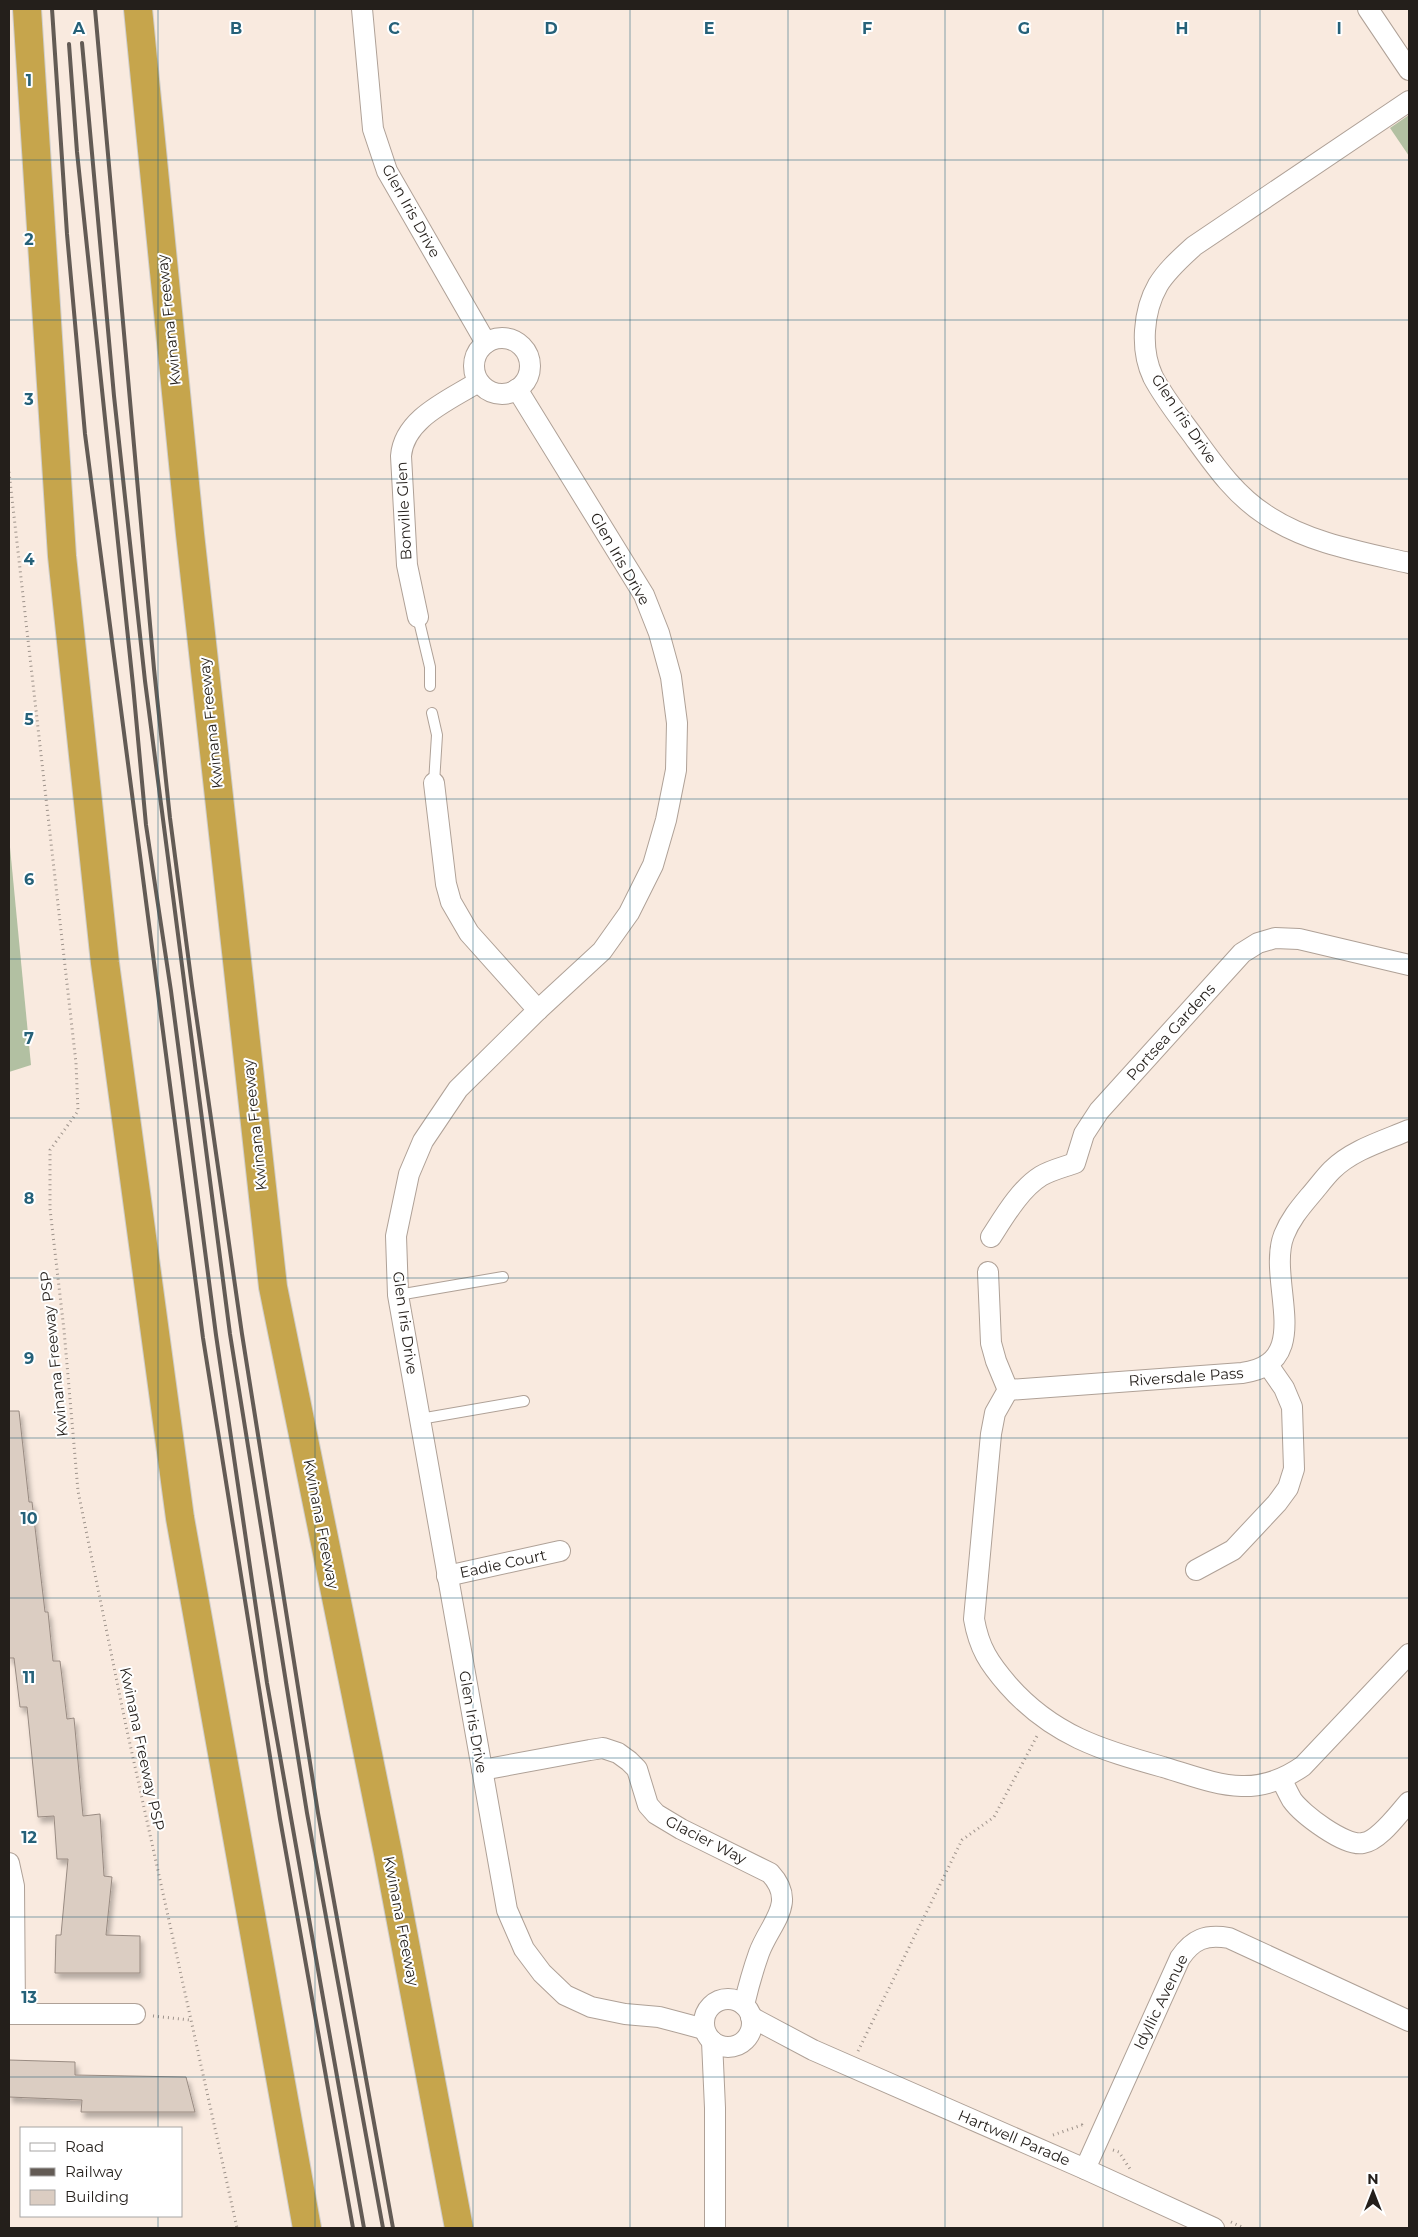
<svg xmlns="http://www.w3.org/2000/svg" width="1418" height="2237" font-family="Montserrat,sans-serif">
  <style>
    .green { fill: #b2c0a2 }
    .building { fill: #dbcdc2; stroke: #998b82; filter: url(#shadow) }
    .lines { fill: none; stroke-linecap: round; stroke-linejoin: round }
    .lane-casing { stroke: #afa197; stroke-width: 12 }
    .street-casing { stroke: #afa197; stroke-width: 22 }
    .highway-casing { stroke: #cfcecd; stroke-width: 30 }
    .path { stroke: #9e938b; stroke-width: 3; stroke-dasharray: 1 4; stroke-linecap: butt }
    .lane { stroke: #fff; stroke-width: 10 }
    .street { stroke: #fff; stroke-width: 20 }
    .highway { stroke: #c6a54c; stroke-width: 28 }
    .rail { stroke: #635b55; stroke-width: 4 }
    .grid { fill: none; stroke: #256179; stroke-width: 1; stroke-opacity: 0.55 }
    .labels { text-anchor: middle; stroke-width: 4; stroke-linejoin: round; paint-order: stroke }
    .street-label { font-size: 15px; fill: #241f1b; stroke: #fff }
    .grid-label { font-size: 16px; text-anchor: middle; font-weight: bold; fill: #256179; stroke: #fff; stroke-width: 4; stroke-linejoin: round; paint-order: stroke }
  </style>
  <defs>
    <filter id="shadow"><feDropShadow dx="3" dy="5.5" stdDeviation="2.5" flood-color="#0004"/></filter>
  </defs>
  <rect width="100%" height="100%" fill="#f9eadf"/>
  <!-- green -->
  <g class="green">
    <path d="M 1409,115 L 1409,156 L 1390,128 Z"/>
    <path d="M 9,837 L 31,1065 L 9,1072 Z"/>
  </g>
  <!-- building -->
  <g class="building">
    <path d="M 9,1411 L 19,1411 L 29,1502 L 32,1502 L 45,1612 L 48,1612 L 53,1661 L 60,1661 L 67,1719 L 74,1718 L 83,1816 L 100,1814 L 104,1876 L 112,1877 L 106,1935 L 140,1936 L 140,1973 L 55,1973 L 56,1935 L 61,1935 L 68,1859 L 57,1859 L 54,1816 L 38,1817 L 27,1707 L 20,1707 L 14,1658 L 9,1658 Z"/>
    <path d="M 9,2060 L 75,2062 L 75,2075 L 186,2077 L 195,2112 L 81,2112 L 82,2100 L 9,2097 Z"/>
  </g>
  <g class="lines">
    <!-- lane casing -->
    <g class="lane-casing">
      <g id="lane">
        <path d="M 418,617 L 430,667 L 430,686"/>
        <path d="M 432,713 L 437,735 L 434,783"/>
        <path d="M 398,1295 L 503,1277"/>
        <path d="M 420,1419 L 524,1401"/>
      </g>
    </g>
    <!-- street casing -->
    <g class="street-casing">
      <g id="street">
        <path d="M 362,9 L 373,129 L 387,171 L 486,343"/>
        <path d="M 1368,9 L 1409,70"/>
        <path d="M 1409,101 L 1194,246 C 1181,258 1167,270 1158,285 C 1143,311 1140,350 1153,377 C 1164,398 1180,418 1194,437 C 1215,466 1235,495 1266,515 C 1308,543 1361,552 1409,563"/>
        <circle cx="502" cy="366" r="28"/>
        <path d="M 517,389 L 644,595 L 659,633 L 671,677 L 677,723 L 676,770 L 666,820 L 653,865 L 629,913 L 602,951 L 538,1010 L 458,1089 L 423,1141 L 409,1174 L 396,1236 L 398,1295 L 507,1910 L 524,1949 L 542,1973 L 565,1995 L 591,2007 L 625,2014 L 659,2017 L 704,2029"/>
        <path d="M 418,617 L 407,565 L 401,456 C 404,418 450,400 478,382"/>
        <path d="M 434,783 L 446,884 L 451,902 L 469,933 L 538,1010"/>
        <path d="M 991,1237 C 1004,1217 1020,1189 1041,1176 C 1051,1170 1064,1167 1075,1163 L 1084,1134 L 1099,1111 L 1242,953 L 1258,943 L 1275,938 L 1299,939 L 1409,965"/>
        <path d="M 988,1272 L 991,1343 L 996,1361 L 1008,1390"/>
        <path d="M 1008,1390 L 995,1413 L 991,1434 L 974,1619 C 979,1648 989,1663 1008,1685 C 1052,1735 1101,1750 1163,1767 C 1216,1783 1253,1801 1303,1766 L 1409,1654"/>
        <path d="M 1008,1390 L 1242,1373 C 1317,1363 1266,1281 1284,1235 C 1290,1220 1299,1209 1309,1197 C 1317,1188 1324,1178 1332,1170 C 1352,1150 1383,1141 1409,1130"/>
        <path d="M 1196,1570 L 1233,1550 L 1277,1503 L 1288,1488 L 1294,1469 L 1292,1407 L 1284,1388 L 1268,1365"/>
        <path d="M 447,1576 L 560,1551"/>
        <path d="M 482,1770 L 590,1750 L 603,1748 L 618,1753 L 629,1761 L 637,1769 L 648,1805 L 656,1814 L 681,1829 L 770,1873 C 798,1903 770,1923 759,1953 C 753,1970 748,1988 744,2005"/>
        <path d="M 1281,1779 C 1285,1786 1288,1793 1292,1800 C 1302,1814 1345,1847 1363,1843 C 1379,1841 1398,1814 1409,1802"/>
        <path d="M 9,1863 L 14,1886 L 15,2014"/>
        <circle cx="728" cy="2023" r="24"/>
        <path d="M 9,2014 L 135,2014"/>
        <path d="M 751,2017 L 813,2050 L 1085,2169 L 1214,2228"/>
        <path d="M 712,2041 L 715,2108 L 715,2228"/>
        <path d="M 1085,2169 L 1180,1958 C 1193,1939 1206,1934 1229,1938 L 1409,2021"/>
      </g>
    </g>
    <!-- highway casing -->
    <g class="highway-casing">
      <g id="highway">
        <path d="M 27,9 L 62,556 L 105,963 L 180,1518 L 307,2228"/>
        <path d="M 138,9 L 190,534 L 273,1287 L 388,1853 L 459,2228"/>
      </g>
    </g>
    <!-- path -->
    <g class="path">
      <path d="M 9,472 L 76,1063 L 78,1111 L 50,1150 L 50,1209 L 64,1330 L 78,1491 L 126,1726 L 237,2228"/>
      <path d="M 153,2016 L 190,2020"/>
      <path d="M 858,2051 L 962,1840 L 994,1817 L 1037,1736"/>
      <path d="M 1053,2135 L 1082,2125 L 1083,2127"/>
      <path d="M 1113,2150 L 1119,2152 L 1130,2169"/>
      <path d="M 1231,2222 L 1244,2228"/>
    </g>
    <!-- lane -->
    <use href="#lane" class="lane"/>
    <!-- street -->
    <use href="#street" class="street"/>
    <!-- highway -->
    <use href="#highway" class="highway"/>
    <!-- rail -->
    <g class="rail">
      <path d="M 52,9 L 67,234 L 85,434 L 203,1338 L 280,1819 L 353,2228"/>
      <path d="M 95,9 L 154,669 L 170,818 L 192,986 L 242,1334 L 318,1813 L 393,2228"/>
      <path d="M 82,43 L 114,396 L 145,681 L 230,1334 L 307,1813 L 383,2228"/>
      <path d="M 69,44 L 77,152 L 133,685 L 146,825 L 171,991 L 216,1335 L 267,1683 L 364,2228"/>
    </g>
  </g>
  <!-- grid -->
  <path class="grid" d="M 158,9 L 158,2128M 315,9 L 315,2228M 473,9 L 473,2228M 630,9 L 630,2228M 788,9 L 788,2228M 945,9 L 945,2228M 1103,9 L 1103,2228M 1260,9 L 1260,2228M 9,160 L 1409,160M 9,320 L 1409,320M 9,479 L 1409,479M 9,639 L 1409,639M 9,799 L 1409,799M 9,959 L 1409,959M 9,1118 L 1409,1118M 9,1278 L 1409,1278M 9,1438 L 1409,1438M 9,1598 L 1409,1598M 9,1758 L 1409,1758M 9,1917 L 1409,1917M 9,2077 L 1409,2077M 158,2216 L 158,2228"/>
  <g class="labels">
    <!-- street labels -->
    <g class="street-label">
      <text transform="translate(411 211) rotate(61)" y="5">Glen Iris Drive</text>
      <text transform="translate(169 320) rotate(-96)" y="5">Kwinana Freeway</text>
      <text transform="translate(1184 419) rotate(56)" y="5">Glen Iris Drive</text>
      <text transform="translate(404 511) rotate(-93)" y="5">Bonville Glen</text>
      <text transform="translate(620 559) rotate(60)" y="5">Glen Iris Drive</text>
      <text transform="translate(211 723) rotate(-96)" y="5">Kwinana Freeway</text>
      <text transform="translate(1171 1032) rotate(-48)" y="5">Portsea Gardens</text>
      <text transform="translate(255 1125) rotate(-96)" y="5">Kwinana Freeway</text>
      <text transform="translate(405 1323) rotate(82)" y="5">Glen Iris Drive</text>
      <text transform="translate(54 1354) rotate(-96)" y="5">Kwinana Freeway PSP</text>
      <text transform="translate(1186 1377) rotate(-4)" y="5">Riversdale Pass</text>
      <text transform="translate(321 1524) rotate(79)" y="5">Kwinana Freeway</text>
      <text transform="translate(503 1564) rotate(-12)" y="5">Eadie Court</text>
      <text transform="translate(473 1722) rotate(80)" y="5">Glen Iris Drive</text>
      <text transform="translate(142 1749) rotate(78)" y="5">Kwinana Freeway PSP</text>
      <text transform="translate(706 1840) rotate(27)" y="5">Glacier Way</text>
      <text transform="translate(401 1921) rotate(79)" y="5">Kwinana Freeway</text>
      <text transform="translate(1161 2002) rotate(-64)" y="5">Idyllic Avenue</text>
      <text transform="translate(1014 2138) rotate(23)" y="5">Hartwell Parade</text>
    </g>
  </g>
  <g class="grid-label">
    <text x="79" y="34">A</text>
    <text x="236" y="34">B</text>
    <text x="394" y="34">C</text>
    <text x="551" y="34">D</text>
    <text x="709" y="34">E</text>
    <text x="867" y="34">F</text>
    <text x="1024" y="34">G</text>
    <text x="1182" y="34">H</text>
    <text x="1339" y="34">I</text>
    <text x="29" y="86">1</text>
    <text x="29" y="245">2</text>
    <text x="29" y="405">3</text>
    <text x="29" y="565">4</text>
    <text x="29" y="725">5</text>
    <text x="29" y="885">6</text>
    <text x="29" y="1044">7</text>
    <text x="29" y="1204">8</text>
    <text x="29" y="1364">9</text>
    <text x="29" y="1524">10</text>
    <text x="29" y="1683">11</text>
    <text x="29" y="1843">12</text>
    <text x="29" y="2003">13</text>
  </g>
  <!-- border -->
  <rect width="1418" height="2237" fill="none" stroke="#241f1b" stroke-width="20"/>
  <!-- legend -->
  <rect x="20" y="2127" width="162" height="90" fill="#ffffff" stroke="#a7a5a4"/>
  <rect x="30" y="2143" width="25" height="8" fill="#ffffff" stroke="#a7a5a4"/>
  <text x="65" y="2152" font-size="15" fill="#241f1b">Road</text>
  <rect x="30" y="2168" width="25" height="8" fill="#635b55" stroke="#a7a5a4"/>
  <text x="65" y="2177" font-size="15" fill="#241f1b">Railway</text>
  <rect x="30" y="2190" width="25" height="15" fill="#dbcdc2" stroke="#a7a5a4"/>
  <text x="65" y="2202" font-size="15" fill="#241f1b">Building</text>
  <!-- north arrow -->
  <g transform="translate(1373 2192)" stroke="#ffffff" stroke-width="4" paint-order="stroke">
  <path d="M0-4L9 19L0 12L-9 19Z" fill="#241f1b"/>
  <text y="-8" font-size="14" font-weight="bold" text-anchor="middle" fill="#241f1b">N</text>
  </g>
</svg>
